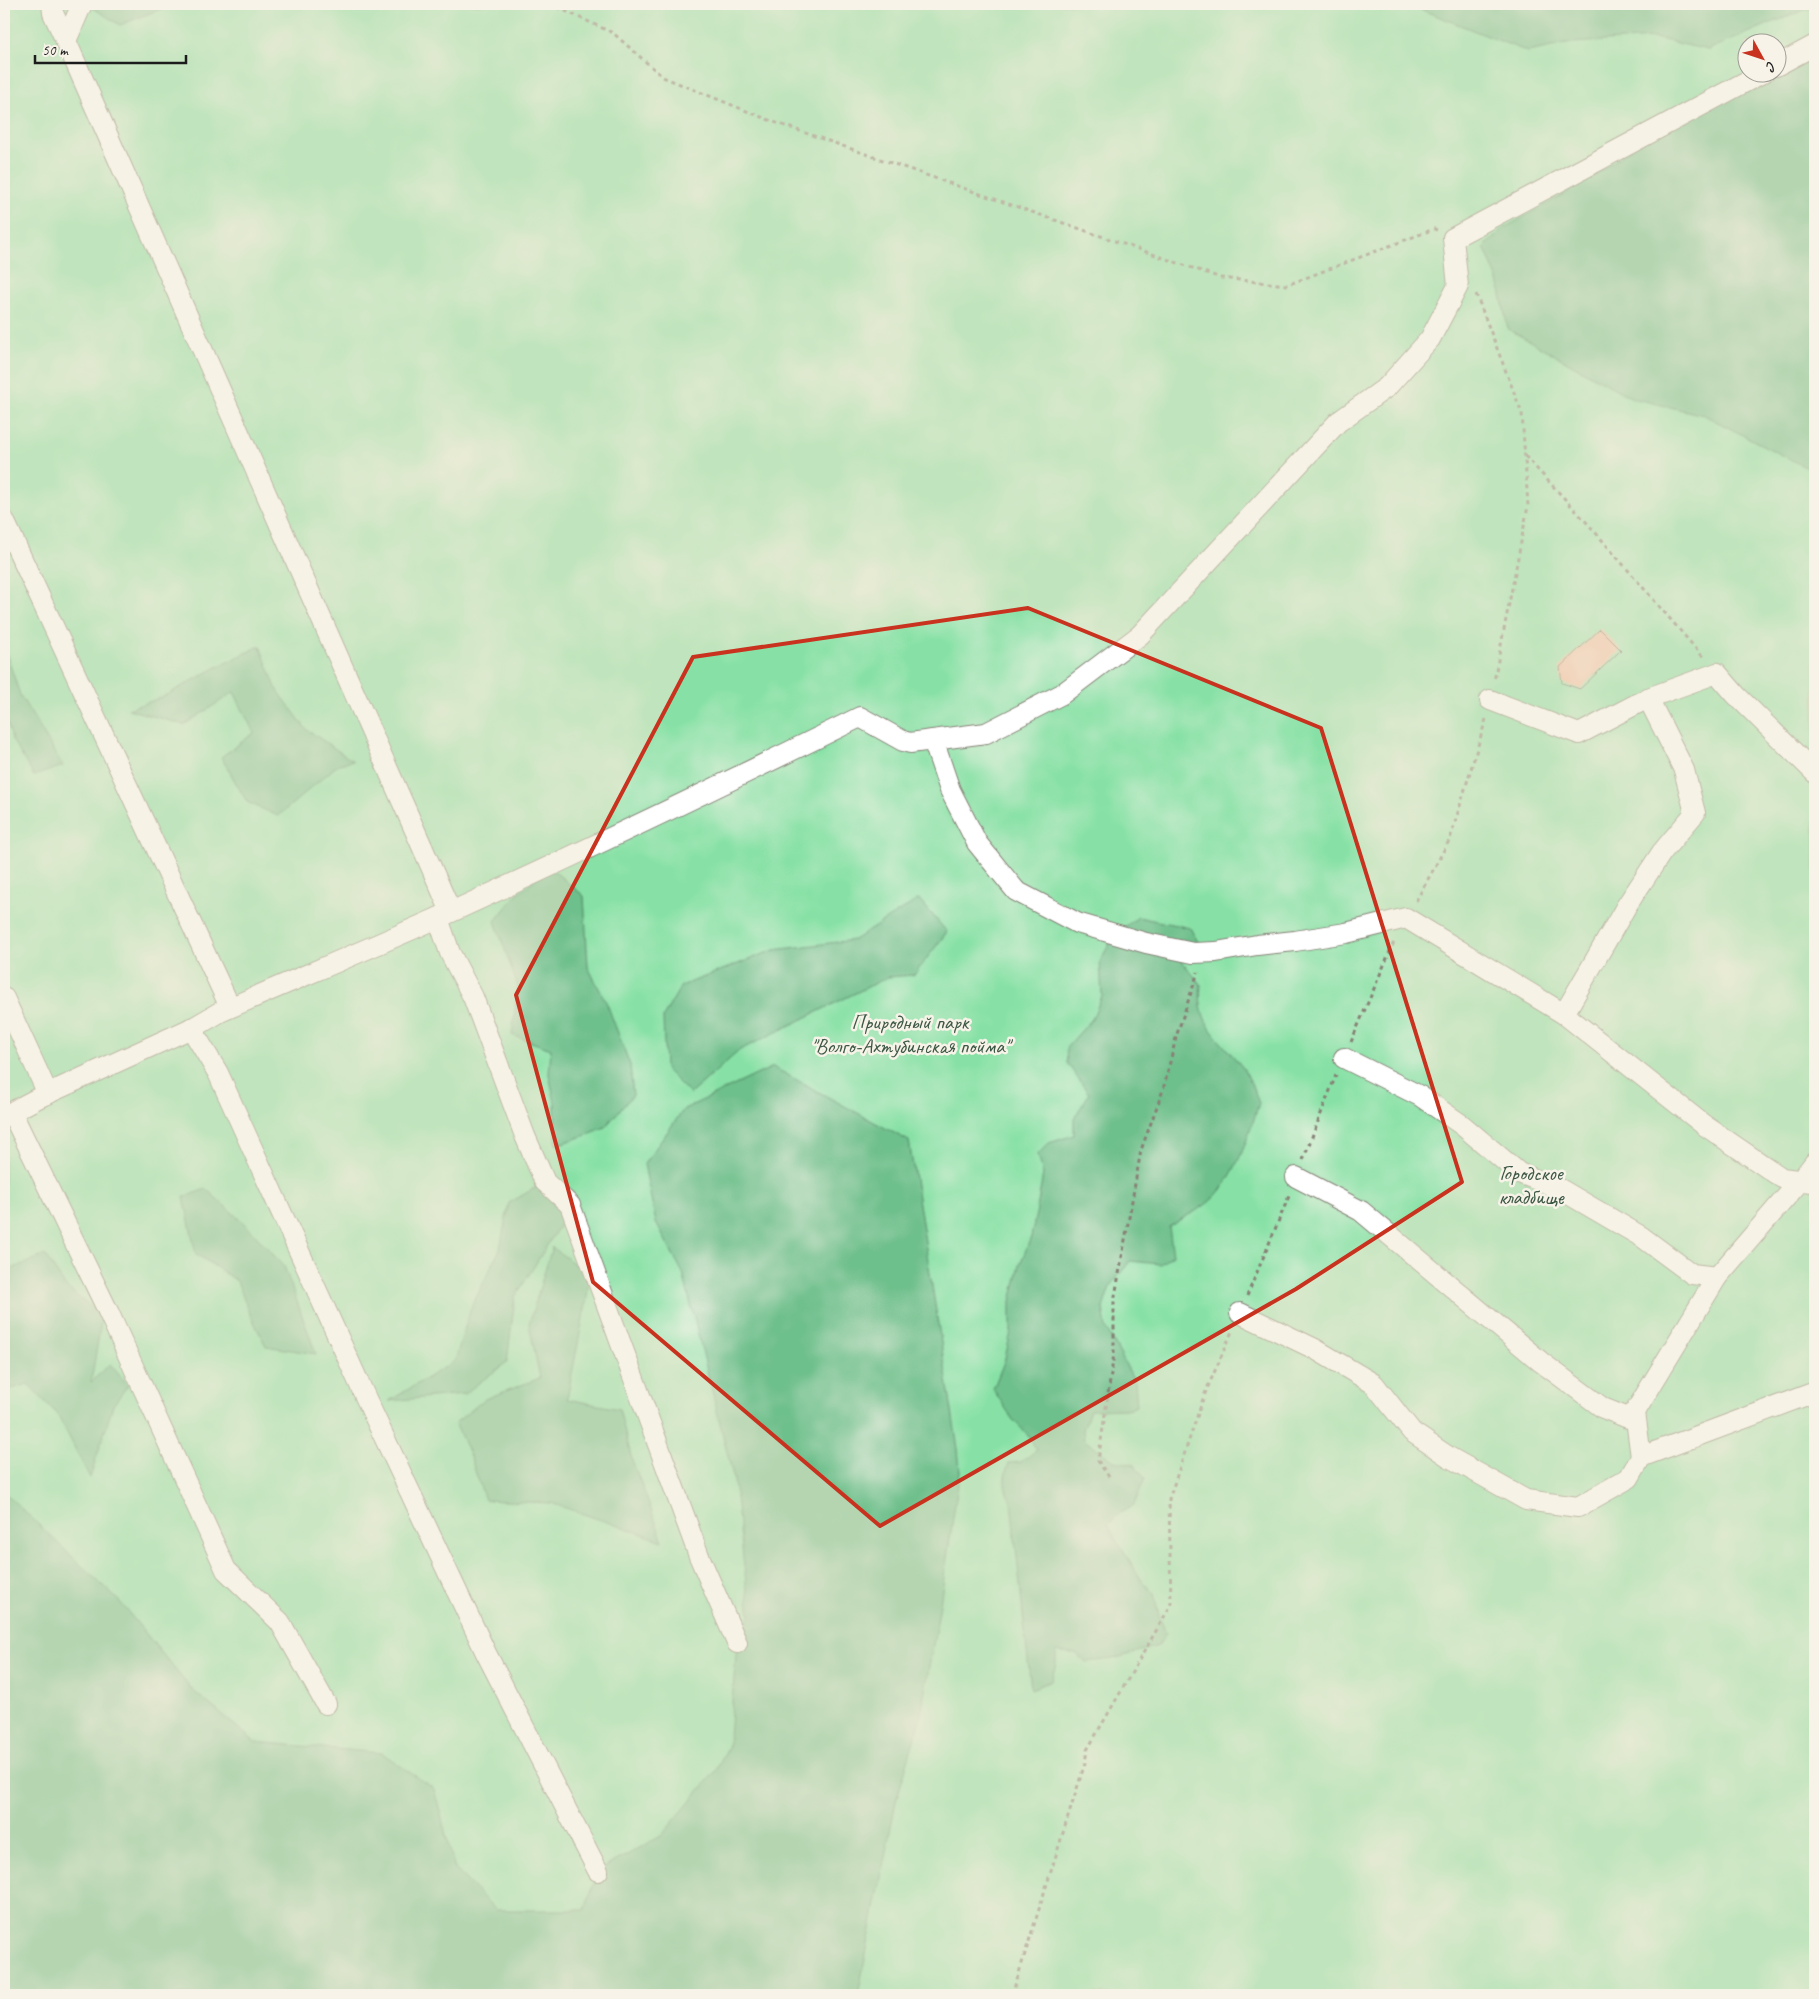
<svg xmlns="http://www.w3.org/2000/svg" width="1819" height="1999" font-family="Caveat,sans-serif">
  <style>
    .green { fill: #87e1a6; stroke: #527e61; fill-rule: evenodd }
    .forest { fill: #6dbf8b; stroke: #446e54 }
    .building { fill: #f6b194 }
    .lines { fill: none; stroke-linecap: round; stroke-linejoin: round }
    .minor-casing { stroke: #868276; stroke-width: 22 }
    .path { stroke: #868276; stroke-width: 3; stroke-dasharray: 4 4; stroke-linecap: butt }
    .minor { stroke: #fff; stroke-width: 20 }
    .marked { fill: none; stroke: #c8321e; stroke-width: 4; stroke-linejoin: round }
    .labels { text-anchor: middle; stroke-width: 5; stroke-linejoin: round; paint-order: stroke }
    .park-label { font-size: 21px; fill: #3c5745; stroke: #f7f3e8 }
  </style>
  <rect width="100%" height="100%" fill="#f7f3e8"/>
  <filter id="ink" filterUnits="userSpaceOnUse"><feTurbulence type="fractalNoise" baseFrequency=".02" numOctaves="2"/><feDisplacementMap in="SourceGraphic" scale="10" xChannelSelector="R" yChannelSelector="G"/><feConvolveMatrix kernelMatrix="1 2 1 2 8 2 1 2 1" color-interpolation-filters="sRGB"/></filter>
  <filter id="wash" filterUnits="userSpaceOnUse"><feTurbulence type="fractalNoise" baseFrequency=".0096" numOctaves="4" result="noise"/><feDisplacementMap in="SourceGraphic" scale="20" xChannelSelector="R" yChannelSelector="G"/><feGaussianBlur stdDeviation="1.12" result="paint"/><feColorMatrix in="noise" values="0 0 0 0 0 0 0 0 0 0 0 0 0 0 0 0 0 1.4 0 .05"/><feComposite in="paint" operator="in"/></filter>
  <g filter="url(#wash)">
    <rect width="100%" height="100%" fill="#efe8cf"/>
    <!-- green -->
    <path class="green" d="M 4,4 L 1815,4 L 1815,1995 L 4,1995 ZM 1746,42 L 1776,42 L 1776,72 L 1746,72 Z"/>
    <!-- forest -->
    <g class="forest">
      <path d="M 87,4 L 173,4 L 120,25 Z"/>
      <path d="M 1407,4 L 1815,4 L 1815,6 L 1771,23 L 1708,50 L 1655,38 L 1571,43 L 1528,52 Z"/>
      <path d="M 1815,52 L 1815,472 L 1704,415 L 1632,398 L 1508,329 L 1498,280 L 1484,247 L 1504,228 L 1584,183 L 1658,129 L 1714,100 L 1791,71 Z"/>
      <path d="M 4,646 L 20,695 L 63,766 L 34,776 L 12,740 L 4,709 Z"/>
      <path d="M 260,646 L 276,688 L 306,729 L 353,761 L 339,764 L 278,816 L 247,802 L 221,757 L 254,733 L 234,692 L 184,725 L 128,709 L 163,697 L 217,667 Z"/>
      <path d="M 549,867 L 584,896 L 588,967 L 607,1004 L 630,1065 L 633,1095 L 605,1127 L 584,1136 L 556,1145 L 555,1103 L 549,1074 L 551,1049 L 512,1035 L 518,987 L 495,921 L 516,895 Z"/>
      <path d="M 919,899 L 947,932 L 914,975 L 888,977 L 740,1050 L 690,1094 L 665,1069 L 663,1017 L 681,986 L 774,950 L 854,940 Z"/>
      <path d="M 1138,917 L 1190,928 L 1204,952 L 1182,961 L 1201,985 C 1196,1026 1221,1039 1243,1068 C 1250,1078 1254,1092 1259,1103 C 1249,1135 1234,1185 1205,1205 C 1194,1213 1181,1218 1169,1227 L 1173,1255 L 1160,1264 L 1130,1261 L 1110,1287 L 1103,1308 L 1106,1328 L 1135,1382 L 1137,1406 L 1127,1409 L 1090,1410 L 1083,1430 L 1084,1440 L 1114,1461 L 1133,1464 L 1145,1478 L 1134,1505 L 1120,1513 L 1108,1525 L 1142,1581 L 1154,1594 L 1159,1616 L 1166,1633 L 1158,1646 L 1113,1659 L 1087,1662 L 1076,1654 L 1056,1651 L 1056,1664 L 1051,1681 L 1031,1689 L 1011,1501 C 1003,1487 1003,1478 1009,1463 L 1021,1462 L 1037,1450 L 1027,1434 L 1013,1420 L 993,1389 L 1004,1362 L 1011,1332 L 1011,1301 L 1020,1265 L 1031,1237 L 1037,1209 L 1043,1174 L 1038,1154 L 1049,1143 L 1074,1135 L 1074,1119 L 1089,1094 L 1067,1063 L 1066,1048 L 1092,1019 L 1102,996 L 1100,961 L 1115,934 Z"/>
      <path d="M 773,1067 L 909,1141 L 958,1449 L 960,1471 L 939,1611 L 919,1724 L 896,1801 L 858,1995 L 4,1995 L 4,1492 L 120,1602 L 191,1689 L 255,1742 L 382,1753 L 434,1789 L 455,1869 L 496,1910 L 585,1910 L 598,1871 L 661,1836 L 715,1772 L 728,1748 L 737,1643 L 750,1616 L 734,1480 L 683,1273 L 656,1223 L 644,1164 L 684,1109 Z"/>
      <path d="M 545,1182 L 563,1220 L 515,1297 L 507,1362 L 464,1394 L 389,1401 L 455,1361 L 470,1310 L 500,1249 L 509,1203 Z"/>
      <path d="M 206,1189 L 244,1223 L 284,1266 L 316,1354 L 266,1346 L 248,1310 L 237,1281 L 196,1254 L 184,1197 Z"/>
      <path d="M 552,1247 L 589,1275 L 587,1298 L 567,1399 L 619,1409 L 632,1460 L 663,1541 L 551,1503 L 485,1500 L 470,1456 L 455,1423 L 485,1399 L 540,1378 L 529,1324 Z"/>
      <path d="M 45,1255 L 66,1287 L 102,1316 L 91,1382 L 110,1364 L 128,1385 L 113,1405 L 90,1478 L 58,1415 L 28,1384 L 4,1391 L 4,1272 Z"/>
    </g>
    <g id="blocks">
      <!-- building -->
      <path class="building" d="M 1600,629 L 1621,650 L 1580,689 L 1562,683 L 1560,667 Z"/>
    </g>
  </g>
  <g filter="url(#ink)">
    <use href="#blocks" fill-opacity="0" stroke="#868276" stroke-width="1"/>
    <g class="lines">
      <!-- minor casing -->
      <g class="minor-casing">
        <g id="minor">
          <path d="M 52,4 L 53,13 L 66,41 L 451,912"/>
          <path d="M 66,41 L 82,4"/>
          <path d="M 1776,66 L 1815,45"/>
          <path d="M 4,520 L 230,1007"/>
          <path d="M 1490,700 L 1579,734 L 1648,698 L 1717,673 L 1736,695 L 1815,773"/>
          <path d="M 933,740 L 950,790 L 977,843 L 1016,891 L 1077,923 L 1146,943 L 1193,953 L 1216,952 L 1257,945 L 1295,941 L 1346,933 L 1406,918 L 1564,1014 L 1627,905 L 1662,852 L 1695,813 L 1684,770 L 1648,698"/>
          <path d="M 438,918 L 450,953 L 473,997 L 525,1136 L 545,1182 L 570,1205 L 699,1556 L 737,1643"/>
          <path d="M 4,998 L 48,1094"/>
          <path d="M 1564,1014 L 1704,1125 L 1782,1178 L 1812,1182"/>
          <path d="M 191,1028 L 218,1073 L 369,1405 L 486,1653 L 598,1871"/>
          <path d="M 1344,1058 L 1420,1096 L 1462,1125 L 1519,1173 L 1560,1189 L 1642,1237 L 1692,1274 L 1717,1277 L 1801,1180 L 1815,1162"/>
          <path d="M 12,1113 L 107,1309 L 226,1570 L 280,1622 L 326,1704"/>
          <path d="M 4,1116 L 38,1098 L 196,1026 L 220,1012 C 296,979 373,947 449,913 C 587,850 724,784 860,717 L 903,741 L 910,743 L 986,733 L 1062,694 L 1140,635 L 1338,422 L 1387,387 L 1430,339 L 1458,286 L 1453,238 L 1764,72"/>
          <path d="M 1296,1177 L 1361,1211 L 1541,1362 L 1603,1408 L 1628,1418 L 1635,1412 L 1717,1277"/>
          <path d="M 1240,1313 L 1315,1349 L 1374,1384 L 1412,1432 L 1449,1457 L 1526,1500 L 1578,1507 L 1629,1478 L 1641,1457 L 1635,1412"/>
          <path d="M 1641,1457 L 1815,1392"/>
        </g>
      </g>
      <!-- path -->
      <g class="path">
        <path d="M 550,4 L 613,33 L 663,77 L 774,122 L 1221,278 L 1287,285 L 1434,229 L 1437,230"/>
        <path d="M 1476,294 L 1522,413 L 1528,506 L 1494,681"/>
        <path d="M 1525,456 L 1589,525 L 1703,657"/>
        <path d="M 1416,901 L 1450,839 L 1486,719"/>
        <path d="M 1351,1042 L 1394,942"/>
        <path d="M 1303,1160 L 1336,1075"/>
        <path d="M 1247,1296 L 1289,1196"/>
        <path d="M 1109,1477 L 1098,1461 L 1114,1354 L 1114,1302 L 1141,1150 L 1163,1090 L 1177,1034 L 1198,972"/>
        <path d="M 1012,1995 L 1085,1763 L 1087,1750 L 1171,1605 L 1169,1499 L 1204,1396 L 1233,1329"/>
      </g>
      <!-- minor -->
      <use href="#minor" class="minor"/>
    </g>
  </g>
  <!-- marked area -->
  <path d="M0 0H1819V1999H0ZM 1028,608 L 1321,728 L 1462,1182 L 1296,1289 L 880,1526 L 593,1282 L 516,995 L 693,657 Z" fill="#efe8cf" fill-opacity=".55" fill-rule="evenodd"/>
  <path class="marked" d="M 1028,608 L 1321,728 L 1462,1182 L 1296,1289 L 880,1526 L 593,1282 L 516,995 L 693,657 Z"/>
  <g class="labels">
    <!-- park labels -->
    <g class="park-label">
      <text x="910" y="1029">Природный парк<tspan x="910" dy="24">"Волго-Ахтубинская пойма"</tspan></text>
      <text x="1531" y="1180">Городское<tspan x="1531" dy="24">кладбище</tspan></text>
    </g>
  </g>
  <!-- margin -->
  <rect width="1819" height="1999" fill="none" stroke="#f7f3e8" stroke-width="20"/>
  <!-- north arrow -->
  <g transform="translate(1762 58) rotate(130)"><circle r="24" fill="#f7f3e8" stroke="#9f9d96"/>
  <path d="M0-4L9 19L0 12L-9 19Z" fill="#c8321e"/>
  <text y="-8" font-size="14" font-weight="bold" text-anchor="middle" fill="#1c1c1c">С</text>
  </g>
  <!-- scale -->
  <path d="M35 55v8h151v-8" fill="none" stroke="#1c1c1c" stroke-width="2.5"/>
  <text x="42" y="55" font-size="15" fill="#1c1c1c" stroke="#f7f3e8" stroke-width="4" paint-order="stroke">50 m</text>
</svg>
